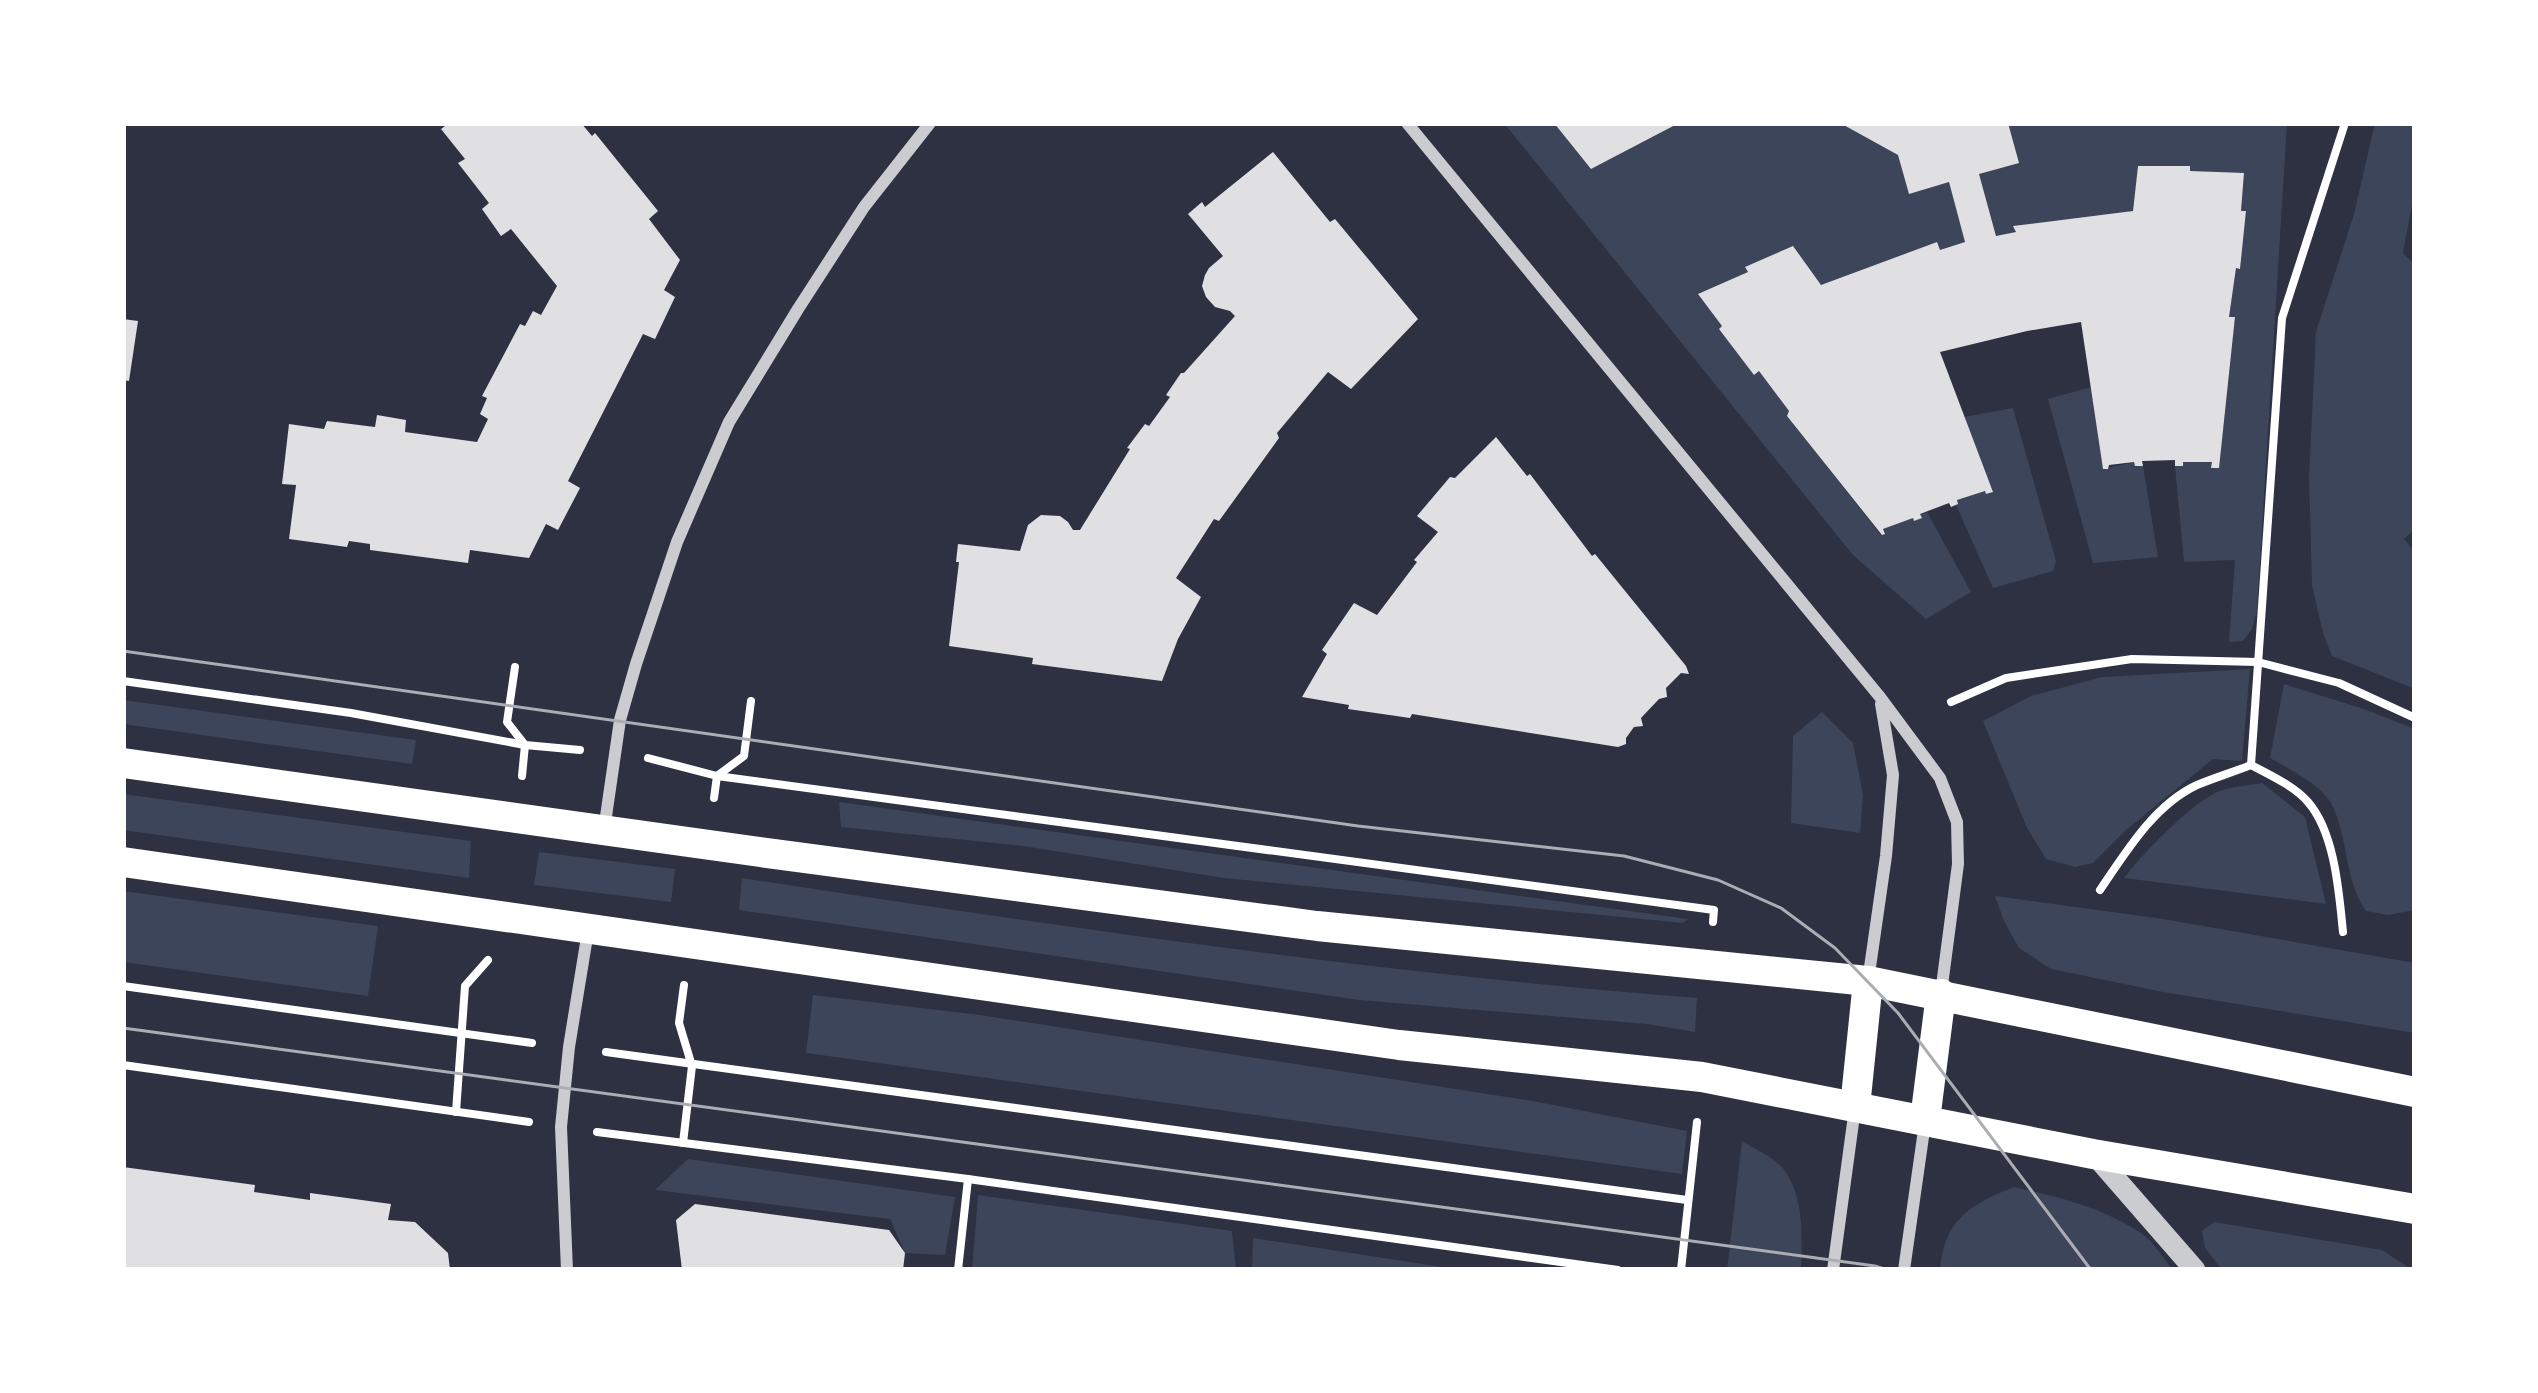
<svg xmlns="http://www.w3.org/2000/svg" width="2538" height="1393" font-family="'PT Sans Narrow',sans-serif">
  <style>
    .green { fill: #3c4559 }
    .building { fill: #e0e0e3 }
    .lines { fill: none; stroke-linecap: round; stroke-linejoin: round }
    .path { stroke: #fff; stroke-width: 8 }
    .minor { stroke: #caccd0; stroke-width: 12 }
    .tertiary { stroke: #caccd0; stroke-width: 21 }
    .primary { stroke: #fff; stroke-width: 30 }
    .tram { stroke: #abadb3; stroke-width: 3 }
  </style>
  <rect width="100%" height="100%" fill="#2d3142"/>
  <!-- green -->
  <g class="green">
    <path d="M 1504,123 L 1554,123 L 1591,169 L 1679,123 L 1840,123 L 1898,155 L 1909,193 L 1949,182 L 1965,242 L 1940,250 L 1936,243 L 1821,285 L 1792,247 L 1748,272 L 1699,295 L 1722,326 L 1720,330 L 1754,374 L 1759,371 L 1789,411 L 1788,417 L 1881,535 L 1885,533 L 1883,529 L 1913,518 L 1914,521 L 1921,518 L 1920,514 L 1927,512 L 1971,592 L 1926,619 L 1853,555 Z"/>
    <path d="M 2008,123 L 2287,123 L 2257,611 L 2252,629 L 2243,641 L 2229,642 L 2235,560 L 2184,562 L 2175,466 L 2183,462 L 2212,462 L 2212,468 L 2219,467 L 2235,318 L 2229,317 L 2236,268 L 2240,268 L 2246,212 L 2241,211 L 2244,174 L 2190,171 L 2189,166 L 2138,166 L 2133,211 L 1996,236 L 1979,174 Z"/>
    <path d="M 2375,123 L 2415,123 L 2415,188 L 2403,253 L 2415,265 L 2415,529 L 2404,539 L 2415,552 L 2415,689 L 2332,656 L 2323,633 L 2312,585 L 2309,477 L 2316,332 L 2354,214 Z"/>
    <path d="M 2091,387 L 2103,469 L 2134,462 L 2136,466 L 2143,466 L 2158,557 L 2093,563 L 2048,399 Z"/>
    <path d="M 2013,408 L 2056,561 L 2053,571 L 1993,588 L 1956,505 L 1957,500 L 1985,491 L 1987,494 L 1964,417 Z"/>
    <path d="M 2250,669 L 2242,761 L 2213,759 L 2126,830 L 2093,863 L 2075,867 L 2046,859 L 2027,828 L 1983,721 L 2031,696 L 2102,677 Z"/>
    <path d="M 2284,684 L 2364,709 L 2415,729 L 2415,910 L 2388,915 L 2366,911 C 2343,877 2349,837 2331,803 C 2321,785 2288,768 2270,758 Z"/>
    <path d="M 123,700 L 416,740 L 412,764 L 123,724 Z"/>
    <path d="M 1822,712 L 1853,743 L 1863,795 L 1860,833 L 1791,823 L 1793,736 Z"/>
    <path d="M 2262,783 L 2305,817 L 2326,904 L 2124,878 C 2141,855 2190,805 2215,793 C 2228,786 2248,786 2262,783 Z"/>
    <path d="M 123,794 L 471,841 L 469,878 L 123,830 Z"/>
    <path d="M 839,802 L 1688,919 L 1683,923 L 1224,878 L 1023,846 L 841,827 Z"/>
    <path d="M 539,852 L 675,869 L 671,902 L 534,885 Z"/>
    <path d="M 742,878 C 1060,927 1377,973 1697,998 L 1695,1032 L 1647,1024 L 1359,1000 L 739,910 Z"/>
    <path d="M 123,891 L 378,926 L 368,996 L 123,962 Z"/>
    <path d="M 1995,896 L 2163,919 L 2415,963 L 2415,1033 L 2163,992 L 2051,969 L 2019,948 L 2004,921 Z"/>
    <path d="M 813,995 L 980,1015 L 1533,1101 L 1687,1131 L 1682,1174 L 806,1053 Z"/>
    <path d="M 1742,1141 C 1754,1149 1773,1157 1782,1167 C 1805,1196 1802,1236 1801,1270 L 1727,1270 Z"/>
    <path d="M 688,1159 L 955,1197 L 945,1255 L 905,1253 L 890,1219 L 655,1190 Z"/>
    <path d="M 2014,1187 C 2057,1196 2104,1208 2141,1233 C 2154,1242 2163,1258 2173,1270 L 1940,1270 C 1944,1219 1971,1204 2014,1187 Z"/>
    <path d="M 978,1195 L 1232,1231 L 1236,1270 L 972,1270 Z"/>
    <path d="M 2214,1222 L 2382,1250 L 2412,1270 L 2222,1270 L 2205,1248 L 2202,1231 Z"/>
    <path d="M 1253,1238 L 1462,1270 L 1261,1270 L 1252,1268 Z"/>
  </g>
  <!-- building -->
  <g class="building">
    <path d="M 449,123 L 581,123 L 592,136 L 595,133 L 658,211 L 649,219 L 680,260 L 664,290 L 675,297 L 655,339 L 643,334 L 568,481 L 580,488 L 558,530 L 546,524 L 529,558 L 470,550 L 468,563 L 370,550 L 370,544 L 349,541 L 347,547 L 289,539 L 296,485 L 282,484 L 289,424 L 324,429 L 327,421 L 375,427 L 377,415 L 406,420 L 405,432 L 477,442 L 488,419 L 480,414 L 487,398 L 482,396 L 520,324 L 525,326 L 533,311 L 541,315 L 557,286 L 511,229 L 501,236 L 482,209 L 489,203 L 458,163 L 465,159 L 441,129 Z"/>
    <path d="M 1554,123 L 1679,123 L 1591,169 Z"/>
    <path d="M 1840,123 L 2008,123 L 2019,163 L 1979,174 L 1996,236 L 2016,232 L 2013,226 L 2133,211 L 2138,166 L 2190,166 L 2190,171 L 2244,173 L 2241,211 L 2246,211 L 2240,269 L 2236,268 L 2229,317 L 2235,317 L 2219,468 L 2211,468 L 2212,462 L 2183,462 L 2183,466 L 2175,466 L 2175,460 L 2142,461 L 2143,466 L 2135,466 L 2134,462 L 2109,465 L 2108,469 L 2103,469 L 2081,322 L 2027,331 L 1940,352 L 1993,492 L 1986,494 L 1985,491 L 1957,500 L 1958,504 L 1951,507 L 1949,503 L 1920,514 L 1922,518 L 1914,521 L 1913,518 L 1883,529 L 1885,534 L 1882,535 L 1787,416 L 1789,411 L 1759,371 L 1754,375 L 1719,329 L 1722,326 L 1698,294 L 1748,272 L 1745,267 L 1793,246 L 1821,285 L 1937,242 L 1940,250 L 1965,242 L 1949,182 L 1909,194 L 1898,155 Z"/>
    <path d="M 1273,152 L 1330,222 L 1335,219 L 1418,319 L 1351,389 L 1328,372 L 1277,433 L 1279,438 L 1219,521 L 1214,519 L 1176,578 L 1201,597 L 1178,639 L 1162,681 L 1032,664 L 1033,658 L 949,646 L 959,562 L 956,562 L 958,544 L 1020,551 L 1028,525 L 1041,515 L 1060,516 L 1068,522 L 1073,530 L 1080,530 L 1130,449 L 1127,448 L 1145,424 L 1149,426 L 1170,397 L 1166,395 L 1181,373 L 1184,373 L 1235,316 L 1230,311 L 1215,307 L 1206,297 L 1202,286 L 1205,275 L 1209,268 L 1223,256 L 1188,214 L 1202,202 L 1205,207 Z"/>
    <path d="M 123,319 L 138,321 L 129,381 L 123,380 Z"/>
    <path d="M 1496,437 L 1527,476 L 1530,474 L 1592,556 L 1595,554 L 1686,666 L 1689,674 L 1681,673 L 1666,688 L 1667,697 L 1659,699 L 1641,718 L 1643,726 L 1634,727 L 1626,738 L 1626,744 L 1618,747 L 1412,714 L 1410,718 L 1348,709 L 1349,705 L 1302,697 L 1327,654 L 1322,650 L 1354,603 L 1377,615 L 1417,562 L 1414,560 L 1438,532 L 1417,516 L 1450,477 L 1455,478 Z"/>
    <path d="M 123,1167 L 255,1185 L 254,1192 L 310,1200 L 310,1193 L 391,1204 L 388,1220 L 415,1222 L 448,1253 L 450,1270 L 123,1270 Z"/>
    <path d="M 695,1204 L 889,1230 L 905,1253 L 903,1270 L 682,1270 L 676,1220 Z"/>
  </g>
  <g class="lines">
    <!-- path -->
    <g class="path">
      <path d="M 515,667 L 507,722 L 525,745 L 522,776"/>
      <path d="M 123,681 L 351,713 L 525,745 L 580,750"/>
      <path d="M 1951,702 L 2006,678 L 2132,659 L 2258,662 L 2339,683 L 2415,718"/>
      <path d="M 648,758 L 717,776 L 1714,910 L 1713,922"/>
      <path d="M 714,798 L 717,776 L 744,756 L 751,701"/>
      <path d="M 2100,890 C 2126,852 2154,805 2197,785 C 2214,778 2233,772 2251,765"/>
      <path d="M 2343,932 C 2339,893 2335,833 2308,802 C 2294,786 2270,775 2251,765 L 2282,318 L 2345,123"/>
      <path d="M 123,986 L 532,1043"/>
      <path d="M 606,1052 L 1687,1200"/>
      <path d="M 123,1065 L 529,1122"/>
      <path d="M 456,1112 L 465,986 L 488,960"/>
      <path d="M 597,1132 L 968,1179 L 1618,1270"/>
      <path d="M 683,1143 L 692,1066 L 679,1023 L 684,985"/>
      <path d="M 958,1270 L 968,1179"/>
      <path d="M 1681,1270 L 1697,1122"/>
    </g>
    <!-- minor -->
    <g class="minor">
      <path d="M 1407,123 L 1880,697 L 1940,778 L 1957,822 L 1958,864 L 1941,993"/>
      <path d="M 604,830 L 620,720 L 636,664 L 677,542 L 729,422 L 798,309 L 864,207 L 930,123"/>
      <path d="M 1868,981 L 1886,856 L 1893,775 L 1881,704"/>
      <path d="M 567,1270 L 561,1127 L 569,1047 L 588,931"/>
      <path d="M 1833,1270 L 1855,1108"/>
      <path d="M 1904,1270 L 1925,1123"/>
    </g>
    <!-- tertiary -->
    <path class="tertiary" d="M 2094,1154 L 2195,1270"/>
    <!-- primary -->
    <g class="primary">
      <path d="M 123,763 L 760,852 L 1317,926 L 1868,981 L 2415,1092"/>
      <path d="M 123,862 L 1399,1045 L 1702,1077 L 2093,1154 L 2415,1209"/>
      <path d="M 1855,1107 L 1868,981"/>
      <path d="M 1925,1120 L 1941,994"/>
    </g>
    <!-- tram -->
    <g class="tram">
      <path d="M 123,651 L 1358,826 L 1624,856 L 1718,880 L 1781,908 L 1835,948 L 1898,1013 L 2091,1270"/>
      <path d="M 123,1028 C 707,1109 1291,1185 1875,1266 L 1887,1270"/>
    </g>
  </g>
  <!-- border -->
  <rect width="2538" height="1393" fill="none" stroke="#ffffff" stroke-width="252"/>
</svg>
